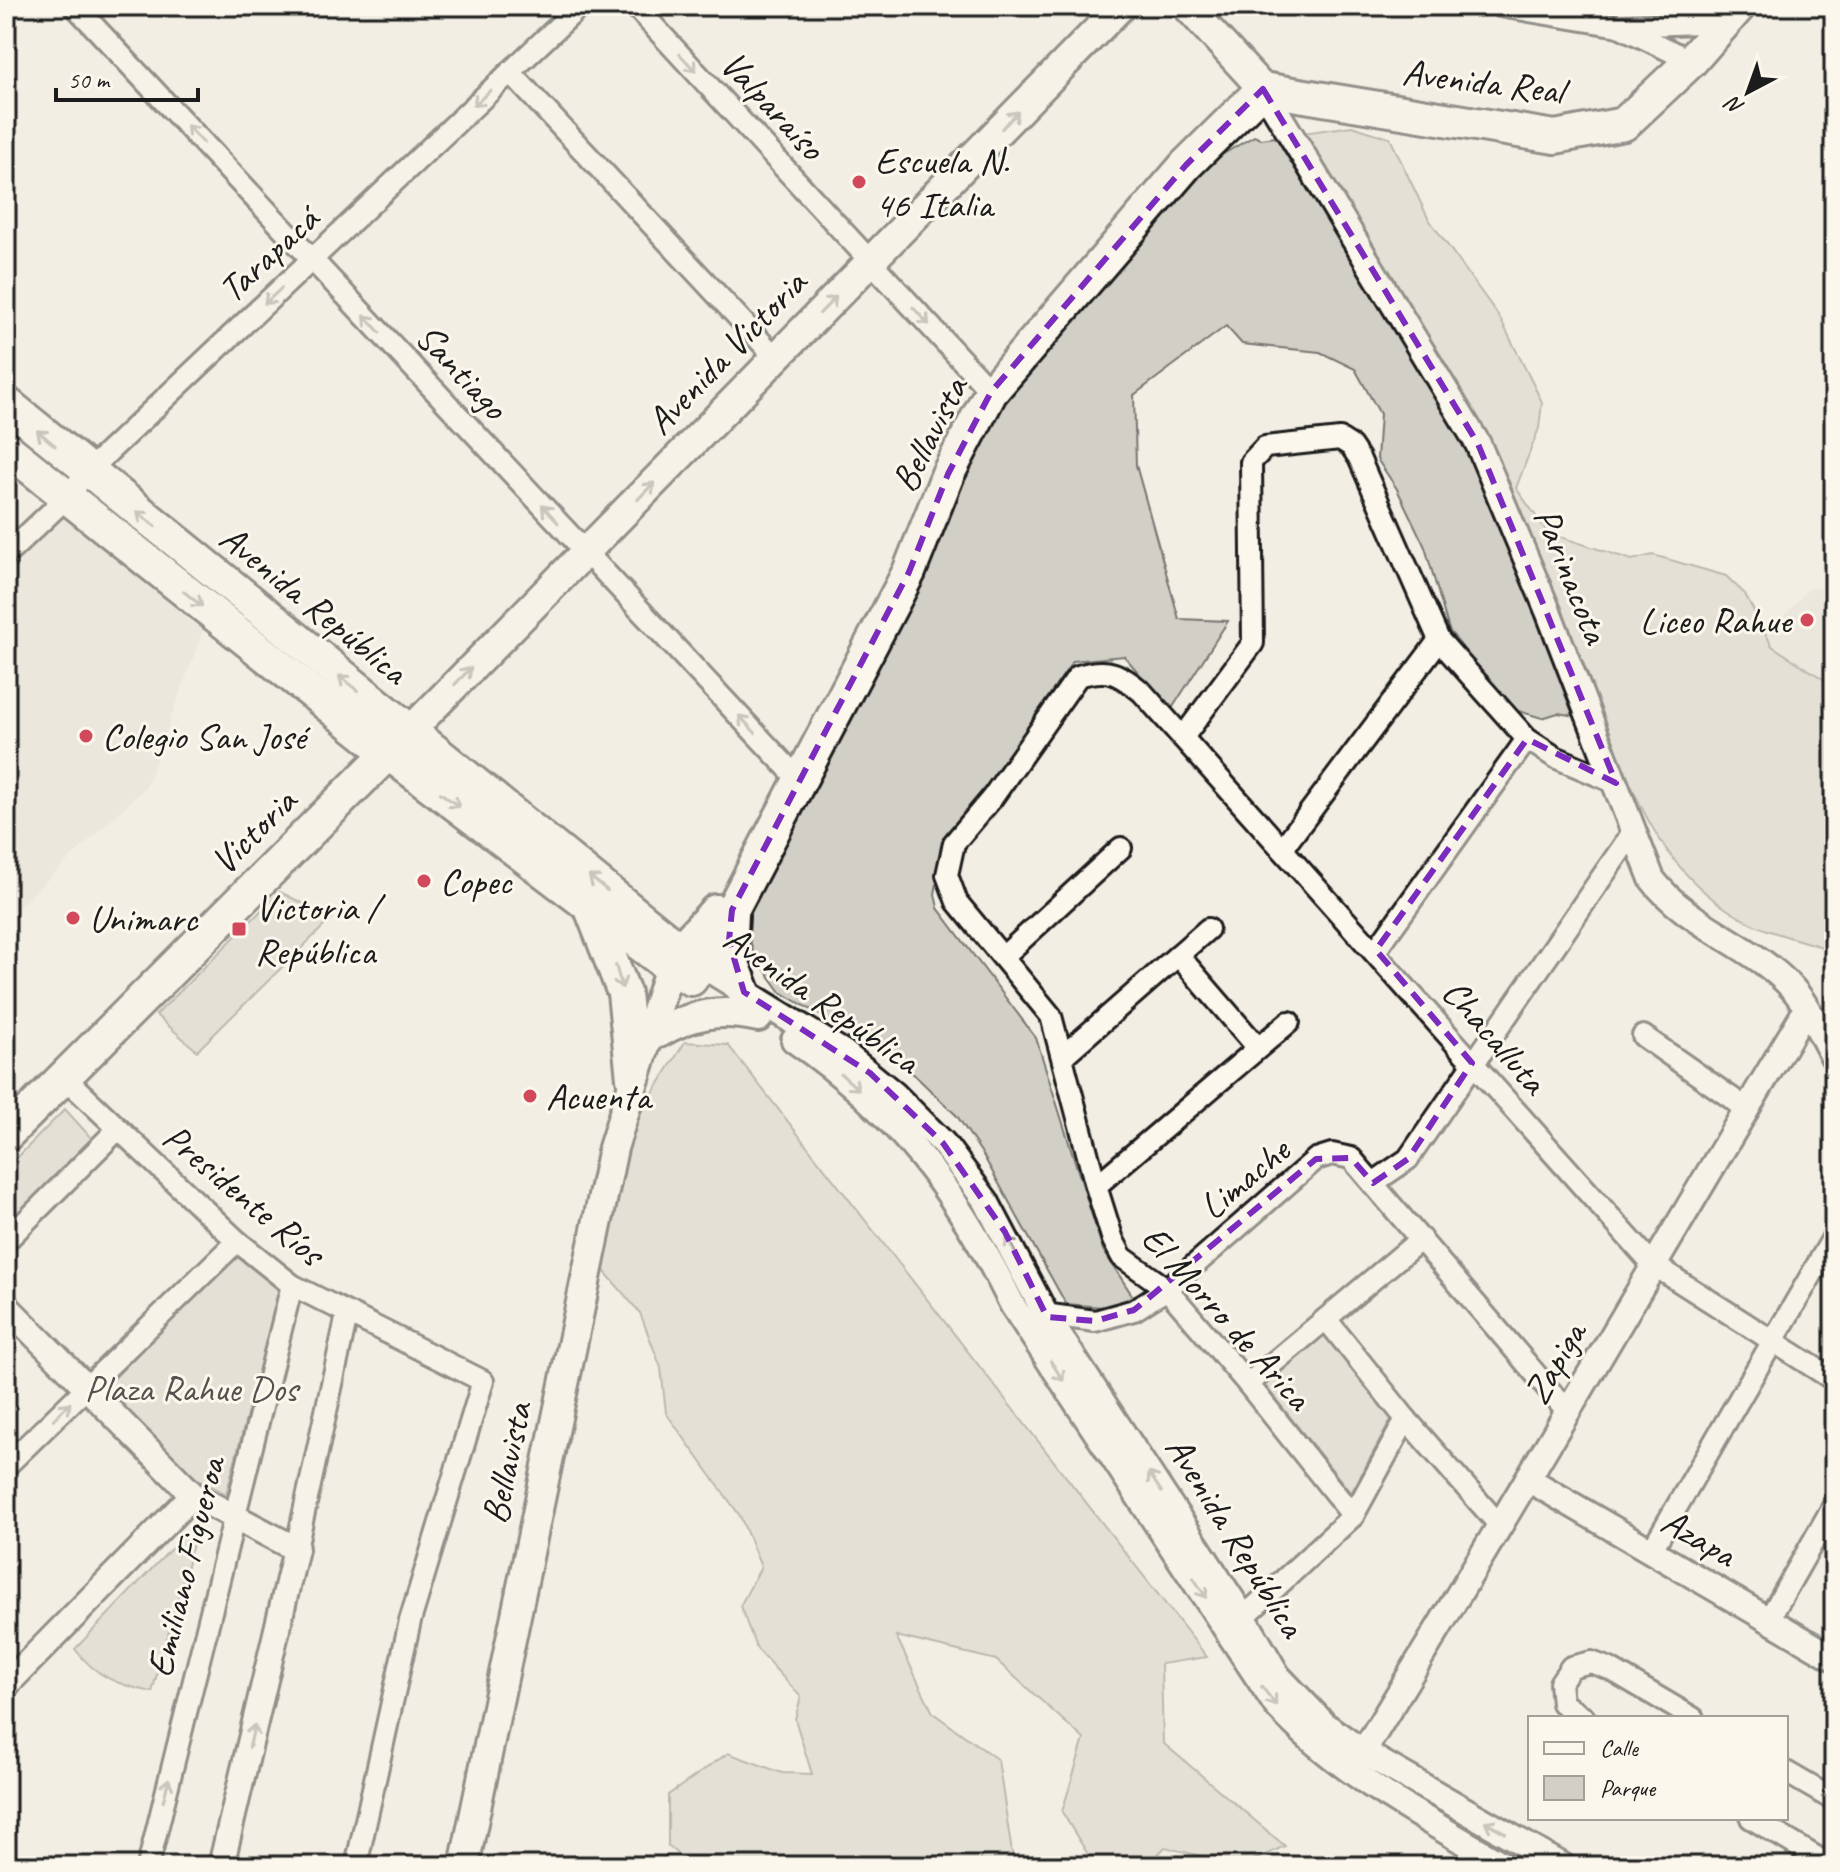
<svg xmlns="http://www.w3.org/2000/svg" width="1840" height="1872" font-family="Caveat,sans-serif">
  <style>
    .built { fill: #e2ded5 }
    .green { fill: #d2cfc6; stroke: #777671; stroke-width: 2 }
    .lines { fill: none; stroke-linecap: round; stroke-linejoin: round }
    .minor-casing { stroke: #1c1c1c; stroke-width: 26 }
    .tertiary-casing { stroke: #1c1c1c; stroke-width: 30 }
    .secondary-casing { stroke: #1c1c1c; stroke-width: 34 }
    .primary-casing { stroke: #1c1c1c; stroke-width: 38 }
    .minor { stroke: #fbf7ec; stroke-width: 20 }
    .tertiary { stroke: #fbf7ec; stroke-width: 24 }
    .secondary { stroke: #fbf7ec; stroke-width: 28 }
    .primary { stroke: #fbf7ec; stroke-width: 32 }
    .oneway { stroke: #97948e }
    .marked { fill: none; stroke: #7b2cbf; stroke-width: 6; stroke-dasharray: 16 10; stroke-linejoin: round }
    .poi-dot { fill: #d1495b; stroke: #fbf7ec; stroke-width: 3 }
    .labels { text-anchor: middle; stroke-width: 6; stroke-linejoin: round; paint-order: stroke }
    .street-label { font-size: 38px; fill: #1c1c1c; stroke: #fbf7ec }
    .poi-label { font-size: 38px; fill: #1c1c1c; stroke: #fbf7ec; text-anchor: start }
    .park-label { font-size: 38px; fill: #53524f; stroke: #fbf7ec }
  </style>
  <rect width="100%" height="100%" fill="#f2eee4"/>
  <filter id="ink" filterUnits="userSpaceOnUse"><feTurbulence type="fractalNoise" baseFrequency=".0125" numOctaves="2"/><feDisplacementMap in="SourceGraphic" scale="16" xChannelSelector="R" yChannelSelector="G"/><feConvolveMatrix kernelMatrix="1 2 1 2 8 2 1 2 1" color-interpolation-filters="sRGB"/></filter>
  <g filter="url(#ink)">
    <!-- built -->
    <g class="built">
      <path d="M 67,516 L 205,625 L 146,787 L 6,919 L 6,573 Z"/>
      <path d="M 1810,587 L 1834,590 L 1834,715 L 1753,651 Z"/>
    </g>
    <!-- green -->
    <g class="green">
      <path d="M 1352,126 L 1390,138 L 1428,218 L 1500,318 L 1542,402 L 1539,428 L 1516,488 L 1548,533 L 1632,560 L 1653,555 L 1726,576 L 1745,594 L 1772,646 L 1834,686 L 1834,951 C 1804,940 1769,934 1741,918 C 1662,873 1637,800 1604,721 L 1558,713 L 1542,718 L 1508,708 L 1449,630 L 1425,547 L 1397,489 L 1377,459 L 1380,414 L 1355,369 L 1320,352 L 1242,344 L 1226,326 L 1134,395 L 1136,465 L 1179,619 L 1228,621 L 1171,710 L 1124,656 L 1073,661 L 991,780 L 945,839 L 935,894 L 938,908 L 1036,1038 L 1103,1250 L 1137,1303 L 1102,1307 L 1066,1304 L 983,1155 L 957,1116 L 903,1064 L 781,992 L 754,955 L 744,917 L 955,480 L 1001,406 L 1191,173 L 1254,136 L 1261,139 Z"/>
      <path d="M 280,892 L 332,918 L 197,1051 L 156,1015 Z"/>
      <path d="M 685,1042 L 728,1045 L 1207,1657 L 1161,1664 L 1163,1743 L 1285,1846 L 1241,1866 L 1165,1847 L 1147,1866 L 1095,1866 L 1062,1812 L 1084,1739 L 996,1660 L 896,1636 L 933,1713 L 998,1760 L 1014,1866 L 692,1866 L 668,1846 L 668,1795 L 728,1753 L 782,1773 L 812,1774 L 795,1719 L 801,1697 L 757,1649 L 740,1606 L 761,1567 L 740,1516 L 666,1413 L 661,1368 L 640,1313 L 600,1266 L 626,1136 Z"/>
      <path d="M 65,1109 L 93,1140 L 6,1227 L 6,1169 Z"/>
      <path d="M 234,1254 L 280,1291 L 226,1494 L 192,1476 L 104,1389 Z"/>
      <path d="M 1324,1335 L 1392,1418 L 1351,1493 L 1263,1383 Z"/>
      <path d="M 191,1528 L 196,1533 L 152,1692 C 118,1685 96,1677 75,1649 Z"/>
    </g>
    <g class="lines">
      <!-- minor casing -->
      <g class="minor-casing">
        <g id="minor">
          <path d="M 75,6 L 800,781"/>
          <path d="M 635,6 L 991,392"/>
          <path d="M 1500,6 L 1619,26 L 1691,61"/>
          <path d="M 1623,26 L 1723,22"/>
          <path d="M 510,72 L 776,358"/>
          <path d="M 6,555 L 66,498 L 87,472 L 580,6"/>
          <path d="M 1184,736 L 1253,643 L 1251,462 L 1265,447 L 1340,439 L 1351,446 L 1359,458 L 1439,640 L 1527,739 L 1555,757 L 1616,783"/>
          <path d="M 1282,849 L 1439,640"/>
          <path d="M 1376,950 L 1527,739"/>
          <path d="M 1178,955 L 1258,1048"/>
          <path d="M 1003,957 L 1121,848"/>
          <path d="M 1643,1036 L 1747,1109"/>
          <path d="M 1063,1056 L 1208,929"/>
          <path d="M 64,1077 L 237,1241 L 292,1285 L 483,1381 L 410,1621 L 356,1866"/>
          <path d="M 1373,1183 L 1408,1159 L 1633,832"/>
          <path d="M 1096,1186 L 1289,1022"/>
          <path d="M 6,1241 L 117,1130"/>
          <path d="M 1036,1313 L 1095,1321 L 1134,1310 L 1167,1289 L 1316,1159 L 1332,1154 L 1351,1158 L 1568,1412"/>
          <path d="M 1326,1319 L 1406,1419 L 1501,1527"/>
          <path d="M 1248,1384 L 1421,1239"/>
          <path d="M 6,1466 L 237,1241"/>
          <path d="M 1353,1516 L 1248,1384 L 1167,1289 L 1122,1257 L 1113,1240 L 1096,1186 L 1051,1016 L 957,902 L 947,875 L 954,843 L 992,798 L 1078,676 C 1109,667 1118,673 1142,692 L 1652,1264 L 1834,1380"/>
          <path d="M 296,1549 L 347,1315"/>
          <path d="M 1651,1551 L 1834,1236"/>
          <path d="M 1769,1619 L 1834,1505"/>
          <path d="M 1234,1626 L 1353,1516 L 1406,1419"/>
          <path d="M 1584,1718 L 1562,1703 L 1560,1683 L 1571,1667 L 1591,1662 L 1610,1669 L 1693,1718"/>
          <path d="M 1786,1772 L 1834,1800"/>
          <path d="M 1751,1818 L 1831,1866"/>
          <path d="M 148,1866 L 292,1285"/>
        </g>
      </g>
      <!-- tertiary casing -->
      <g class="tertiary-casing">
        <g id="tertiary">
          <path d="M 1263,89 L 1478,444 L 1548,611 L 1652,879 C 1688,927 1753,944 1793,989 C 1810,1008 1821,1036 1834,1058"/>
          <path d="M 700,964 L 844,1053 L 894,1094 L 943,1143 L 986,1201 L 1047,1317 L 1244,1618 L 1278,1676 L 1325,1725 L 1363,1752 L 1563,1866"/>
          <path d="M 794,1040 C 898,1111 958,1194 1013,1306 L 1276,1705 C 1339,1775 1425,1818 1505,1866"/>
          <path d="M 6,1306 L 193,1495 L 296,1549 L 221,1866"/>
          <path d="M 1528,1479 L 1834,1658"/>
          <path d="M 6,1685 L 193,1495"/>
          <path d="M 1363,1752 C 1514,1507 1657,1257 1806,1010"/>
        </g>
      </g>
      <!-- secondary casing -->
      <g class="secondary-casing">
        <g id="secondary">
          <path d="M 1187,6 L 1263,89"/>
          <path d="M 409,732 L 1121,6"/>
          <path d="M 659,1033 C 691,1014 721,1008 758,1017"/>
          <path d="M 464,1866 L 613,1148 L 670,967 L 680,950"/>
        </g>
      </g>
      <!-- primary casing -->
      <g class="primary-casing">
        <g id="primary">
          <path d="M 6,403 L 680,950 L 716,911"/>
          <path d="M 6,448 L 388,753 L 670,967 L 691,979 L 732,910 L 909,572 L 948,474 L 991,392 L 1186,165 L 1263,89 L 1555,137 L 1624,124 L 1691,61 L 1739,6"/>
          <path d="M 592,911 L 624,993 L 633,1078"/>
          <path d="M 732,914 L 730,956 L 744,992"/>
          <path d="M 6,1135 L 401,740"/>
        </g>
      </g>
      <!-- minor -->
      <use href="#minor" class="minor"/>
      <!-- tertiary -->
      <use href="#tertiary" class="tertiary"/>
      <!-- secondary -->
      <use href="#secondary" class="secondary"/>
      <!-- primary -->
      <use href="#primary" class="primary"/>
    </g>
    <!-- one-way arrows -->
    <defs><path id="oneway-shaft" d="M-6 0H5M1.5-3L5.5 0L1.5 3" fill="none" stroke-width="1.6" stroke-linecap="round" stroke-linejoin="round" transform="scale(2)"/></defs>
    <g class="oneway">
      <use href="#oneway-shaft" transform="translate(688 63) rotate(47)"/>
      <use href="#oneway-shaft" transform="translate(482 98) rotate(137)"/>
      <use href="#oneway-shaft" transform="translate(1010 120) rotate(-46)"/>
      <use href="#oneway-shaft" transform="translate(195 134) rotate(-133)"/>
      <use href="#oneway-shaft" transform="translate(273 296) rotate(137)"/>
      <use href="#oneway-shaft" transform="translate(828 305) rotate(-46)"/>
      <use href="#oneway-shaft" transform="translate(921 316) rotate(47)"/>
      <use href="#oneway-shaft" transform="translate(372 324) rotate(-133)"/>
      <use href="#oneway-shaft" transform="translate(46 438) rotate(-140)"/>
      <use href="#oneway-shaft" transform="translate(646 491) rotate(-46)"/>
      <use href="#oneway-shaft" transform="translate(550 514) rotate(-133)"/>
      <use href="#oneway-shaft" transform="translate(146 519) rotate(-141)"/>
      <use href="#oneway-shaft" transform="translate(193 599) rotate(38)"/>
      <use href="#oneway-shaft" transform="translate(463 676) rotate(-46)"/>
      <use href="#oneway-shaft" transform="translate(348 683) rotate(-141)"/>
      <use href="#oneway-shaft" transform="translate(747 724) rotate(-133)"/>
      <use href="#oneway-shaft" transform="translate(450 800) rotate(37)"/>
      <use href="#oneway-shaft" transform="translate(598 883) rotate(-141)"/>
      <use href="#oneway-shaft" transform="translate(619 977) rotate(74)"/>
      <use href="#oneway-shaft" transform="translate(850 1082) rotate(41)"/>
      <use href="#oneway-shaft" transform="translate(1012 1247) rotate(-116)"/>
      <use href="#oneway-shaft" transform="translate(1057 1371) rotate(57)"/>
      <use href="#oneway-shaft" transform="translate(62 1411) rotate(-44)"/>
      <use href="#oneway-shaft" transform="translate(1155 1482) rotate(-123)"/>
      <use href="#oneway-shaft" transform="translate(1200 1588) rotate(57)"/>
      <use href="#oneway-shaft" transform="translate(1269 1696) rotate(52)"/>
      <use href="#oneway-shaft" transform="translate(252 1736) rotate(-77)"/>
      <use href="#oneway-shaft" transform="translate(166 1790) rotate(-76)"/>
      <use href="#oneway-shaft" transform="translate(1495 1827) rotate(-150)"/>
    </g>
  </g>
  <!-- marked area -->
  <path d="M0 0H1840V1872H0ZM 1263,89 L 1478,444 L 1616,783 L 1527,739 L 1376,950 L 1472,1063 L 1408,1159 L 1373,1183 L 1351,1158 L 1316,1159 L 1134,1310 L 1095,1321 L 1047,1317 L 1005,1232 L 943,1143 L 870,1073 L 744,992 L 729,941 L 732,910 L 909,572 L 948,474 L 991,392 L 1186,165 Z" fill="#f2eee4" fill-opacity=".55" fill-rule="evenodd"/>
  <path class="marked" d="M 1263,89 L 1478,444 L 1616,783 L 1527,739 L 1376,950 L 1472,1063 L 1408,1159 L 1373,1183 L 1351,1158 L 1316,1159 L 1134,1310 L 1095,1321 L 1047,1317 L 1005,1232 L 943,1143 L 870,1073 L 744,992 L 729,941 L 732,910 L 909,572 L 948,474 L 991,392 L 1186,165 Z"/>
  <!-- markers -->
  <g class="poi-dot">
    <circle cx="859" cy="182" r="8"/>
    <circle cx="1807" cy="620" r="8"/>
    <circle cx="86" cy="736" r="8"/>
    <circle cx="424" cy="881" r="8"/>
    <circle cx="73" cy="918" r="8"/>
    <rect x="231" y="921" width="16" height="16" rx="4"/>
    <circle cx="530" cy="1096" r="8"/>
  </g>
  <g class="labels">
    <!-- street labels -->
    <g class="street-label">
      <text transform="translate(1483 81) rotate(7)" y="13">Avenida Real</text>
      <text transform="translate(773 105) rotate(47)" y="13">Valparaíso</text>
      <text transform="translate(268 254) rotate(-43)" y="13">Tarapacá</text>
      <text transform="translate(726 352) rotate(-46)" y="13">Avenida Victoria</text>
      <text transform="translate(462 371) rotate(47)" y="13">Santiago</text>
      <text transform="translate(929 434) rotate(-63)" y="13">Bellavista</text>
      <text transform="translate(1572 575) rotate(68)" y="13">Parinacota</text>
      <text transform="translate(314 604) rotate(39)" y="13">Avenida República</text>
      <text transform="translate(253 831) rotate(-45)" y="13">Victoria</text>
      <text transform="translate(822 999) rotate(35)" y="13">Avenida República</text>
      <text transform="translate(1495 1036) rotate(49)" y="13">Chacalluta</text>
      <text transform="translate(1244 1178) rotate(-40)" y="13">Limache</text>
      <text transform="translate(244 1194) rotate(40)" y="13">Presidente Ríos</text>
      <text transform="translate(1227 1317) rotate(48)" y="13">El Morro de Arica</text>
      <text transform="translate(1554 1363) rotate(-60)" y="13">Zapiga</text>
      <text transform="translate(506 1463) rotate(-78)" y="13">Bellavista</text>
      <text transform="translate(1236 1536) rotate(58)" y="13">Avenida República</text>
      <text transform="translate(1699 1537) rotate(30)" y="13">Azapa</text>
      <text transform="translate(185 1567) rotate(-76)" y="13">Emiliano Figueroa</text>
    </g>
    <!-- poi labels -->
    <g class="poi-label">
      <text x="875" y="173">Escuela N.<tspan x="875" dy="44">46 Italia</tspan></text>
      <text x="1791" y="633" text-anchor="end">Liceo Rahue</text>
      <text x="102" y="749">Colegio San José</text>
      <text x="440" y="894">Copec</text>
      <text x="255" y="920">Victoria /<tspan x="255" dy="44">República</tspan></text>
      <text x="89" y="931">Unimarc</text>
      <text x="546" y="1109">Acuenta</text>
    </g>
    <!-- park labels -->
    <g class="park-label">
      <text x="191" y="1401">Plaza Rahue Dos</text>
    </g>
  </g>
  <!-- margin -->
  <rect width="1840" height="1872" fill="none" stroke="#fbf7ec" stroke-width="32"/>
  <rect x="16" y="16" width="1808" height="1840" fill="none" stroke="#1c1c1c" stroke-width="3" filter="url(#ink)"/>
  <!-- legend -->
  <rect x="1528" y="1716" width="260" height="104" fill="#fbf7ec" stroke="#a29f99" stroke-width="2"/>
  <rect x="1544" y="1742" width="40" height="12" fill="#fbf7ec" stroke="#a29f99" stroke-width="2"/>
  <text x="1600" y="1756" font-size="24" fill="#1c1c1c">Calle</text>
  <rect x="1544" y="1776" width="40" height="24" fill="#d2cfc6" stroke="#a29f99" stroke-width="2"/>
  <text x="1600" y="1796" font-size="24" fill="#1c1c1c">Parque</text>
  <!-- north arrow -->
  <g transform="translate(1748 92) rotate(221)" stroke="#fbf7ec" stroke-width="6" paint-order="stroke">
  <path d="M0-6L14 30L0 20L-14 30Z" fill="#1c1c1c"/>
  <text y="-12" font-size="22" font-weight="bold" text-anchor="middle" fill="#1c1c1c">N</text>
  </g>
  <!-- scale -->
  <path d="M56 88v12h142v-12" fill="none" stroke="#1c1c1c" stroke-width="4"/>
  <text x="68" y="88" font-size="24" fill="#1c1c1c" stroke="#fbf7ec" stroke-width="6" paint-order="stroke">50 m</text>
</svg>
